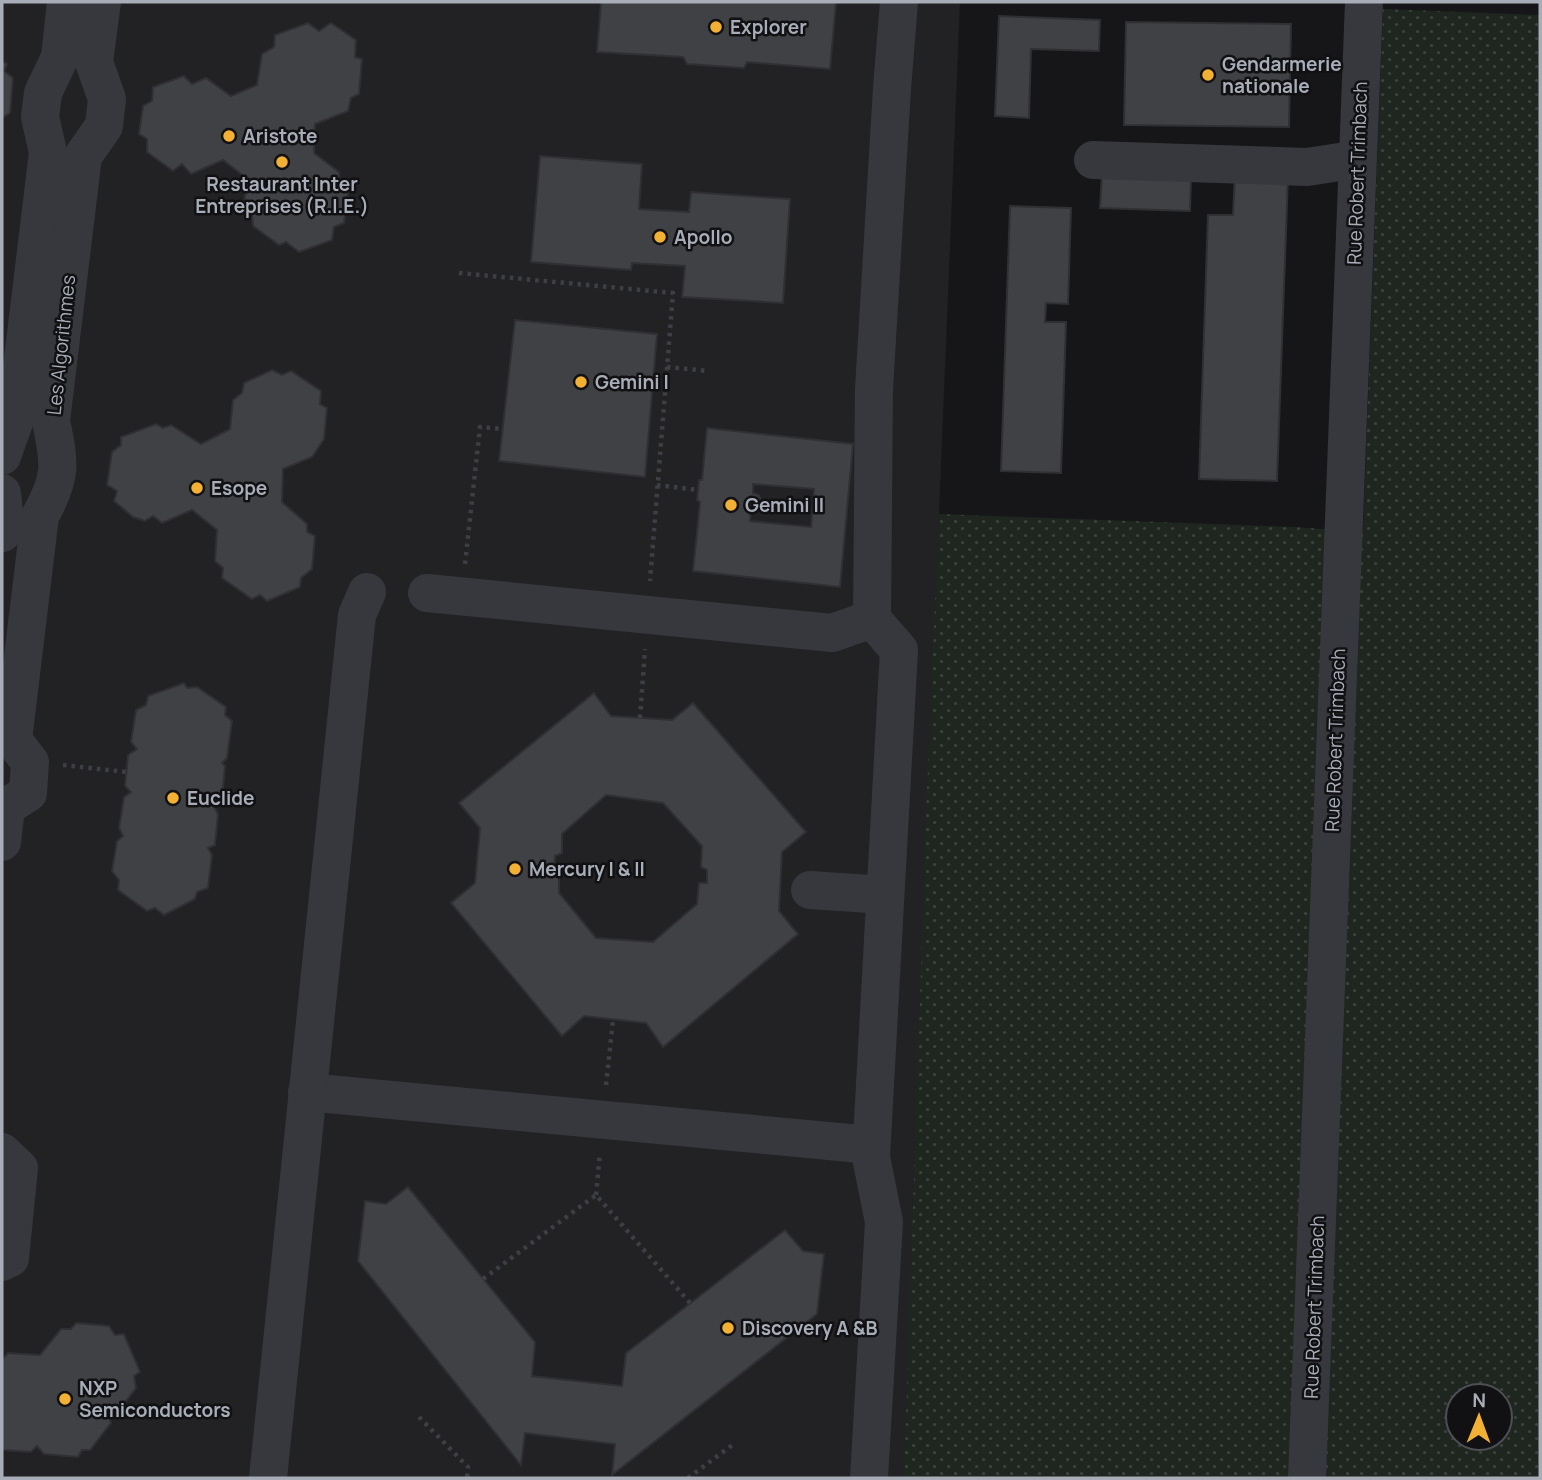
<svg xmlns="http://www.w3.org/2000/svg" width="1542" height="1480" font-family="Manrope,sans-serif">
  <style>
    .built { fill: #222225 }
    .green { fill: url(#green-dots); fill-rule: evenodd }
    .building { fill: #404145; stroke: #303034; stroke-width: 2; fill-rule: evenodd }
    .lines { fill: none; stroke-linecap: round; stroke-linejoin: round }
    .path { stroke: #3d3f44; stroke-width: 4.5; stroke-dasharray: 3.5 5; stroke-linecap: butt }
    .minor { stroke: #37383d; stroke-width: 38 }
    .poi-dot { fill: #f2b134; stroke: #111113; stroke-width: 2.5 }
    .labels { text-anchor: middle; stroke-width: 5; stroke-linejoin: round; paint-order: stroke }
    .poi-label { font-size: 19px; font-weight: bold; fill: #a8adb8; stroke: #111113; text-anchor: start }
    .street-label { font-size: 19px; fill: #a8adb8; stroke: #111113 }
  </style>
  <defs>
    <pattern id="green-dots" width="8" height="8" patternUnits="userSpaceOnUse" patternTransform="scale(1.75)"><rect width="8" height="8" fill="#1e261f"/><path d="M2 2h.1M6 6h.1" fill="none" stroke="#3c433d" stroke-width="1.8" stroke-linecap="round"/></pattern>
  </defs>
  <rect width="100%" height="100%" fill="#161618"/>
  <!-- built -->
  <path class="built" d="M 2,2 L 960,2 L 939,514 L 905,1478 L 2,1478 Z"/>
  <!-- green -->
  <path class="green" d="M 1383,9 L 1540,15 L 1540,1478 L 904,1478 L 927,792 L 939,514 L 1295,527 L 1363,532 ZM 1458,1396 L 1500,1396 L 1500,1438 L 1458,1438 Z"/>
  <!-- building -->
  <g class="building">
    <path d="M 601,2 L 836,2 L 830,69 L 747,62 L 744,68 L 687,64 L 683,57 L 597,52 Z"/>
    <path d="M 999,16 L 1100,20 L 1099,51 L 1031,49 L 1029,118 L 995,116 Z"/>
    <path d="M 1126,22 L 1291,24 L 1289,127 L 1124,125 Z"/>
    <path d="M 308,23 L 319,31 L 331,23 L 356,40 L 355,57 L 362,59 L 359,94 L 351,98 L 348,111 L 315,124 L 314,153 L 339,172 L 340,182 L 349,188 L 344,223 L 334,227 L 332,240 L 299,252 L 286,242 L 279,245 L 253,226 L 252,216 L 244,210 L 246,178 L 223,160 L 191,174 L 182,164 L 173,171 L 147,152 L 147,139 L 139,134 L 143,106 L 152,101 L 153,87 L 184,76 L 192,84 L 206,78 L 231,96 L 257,85 L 262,54 L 274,47 L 275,35 Z"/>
    <path d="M 2,61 L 7,64 L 4,71 L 13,78 L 10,113 L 2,118 Z"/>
    <path d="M 540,156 L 642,164 L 639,209 L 689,212 L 691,192 L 790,199 L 783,303 L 682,297 L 685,266 L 632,263 L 631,270 L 531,262 Z"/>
    <path d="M 1102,173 L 1191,177 L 1190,211 L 1100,208 Z"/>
    <path d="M 1235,174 L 1288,176 L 1277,481 L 1199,479 L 1208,215 L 1233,215 Z"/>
    <path d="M 1010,206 L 1071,208 L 1068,304 L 1046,303 L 1045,322 L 1066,322 L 1061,473 L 1001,471 Z"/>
    <path d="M 515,320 L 657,334 L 645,477 L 499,461 Z"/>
    <path d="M 272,370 L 282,375 L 291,371 L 321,391 L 320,404 L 327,408 L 324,439 L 312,457 L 283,469 L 282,502 L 307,524 L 307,532 L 315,536 L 312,569 L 301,578 L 300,587 L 267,601 L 260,595 L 252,599 L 222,578 L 223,568 L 215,561 L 217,530 L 192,510 L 162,523 L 153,516 L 145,521 L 133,517 L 114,501 L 117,491 L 107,485 L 112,452 L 121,445 L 121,437 L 156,424 L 163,428 L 171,425 L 201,444 L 230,429 L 233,400 L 242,393 L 244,383 Z"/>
    <path d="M 707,428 L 853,444 L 840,587 L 693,571 L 700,502 L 697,500 L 699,480 L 702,480 ZM 753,484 L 814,489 L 811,527 L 750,521 L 751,510 L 757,511 L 763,507 L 759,495 L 753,493 Z"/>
    <path d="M 184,683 L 187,688 L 197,687 L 226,707 L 225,715 L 232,721 L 227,758 L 222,763 L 225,766 L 222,799 L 213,805 L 218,814 L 215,845 L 208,848 L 212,855 L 208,888 L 197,892 L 195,899 L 164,915 L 155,908 L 147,911 L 118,890 L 119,880 L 112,871 L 117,841 L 123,836 L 119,828 L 124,797 L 131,792 L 125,786 L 128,755 L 137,749 L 131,742 L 136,710 L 146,705 L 148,696 Z"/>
    <path d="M 594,693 L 611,716 L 672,720 L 693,703 L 806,832 L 782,852 L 779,911 L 798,934 L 663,1047 L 646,1023 L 584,1016 L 562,1036 L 451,903 L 475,883 L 480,828 L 459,803 ZM 606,795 L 663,803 L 702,846 L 701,867 L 707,870 L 707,883 L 699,883 L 697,904 L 653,942 L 596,938 L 559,893 L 559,871 L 554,870 L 555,856 L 562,853 L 562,834 Z"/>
    <path d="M 408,1187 L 535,1342 L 532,1376 L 622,1386 L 626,1353 L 785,1230 L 803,1251 L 824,1254 L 817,1314 L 612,1475 L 615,1444 L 525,1433 L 521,1465 L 358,1261 L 365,1201 L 386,1204 Z"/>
    <path d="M 76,1323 L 109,1326 L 115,1335 L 124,1334 L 140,1372 L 134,1376 L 136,1388 L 119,1410 L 108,1413 L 111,1423 L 90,1450 L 82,1450 L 78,1457 L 44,1454 L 37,1446 L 31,1452 L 2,1450 L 2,1359 L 8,1353 L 40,1355 L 61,1329 L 71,1329 Z"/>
  </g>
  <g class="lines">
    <!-- path -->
    <g class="path">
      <path d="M 459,273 L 673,293 L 650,581"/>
      <path d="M 667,367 L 708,371"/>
      <path d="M 657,485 L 698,490"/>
      <path d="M 465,564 L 480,427 L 503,429"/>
      <path d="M 640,718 L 645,649"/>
      <path d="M 63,765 L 126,772"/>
      <path d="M 606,1085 L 613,1020"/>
      <path d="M 596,1195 L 600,1153"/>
      <path d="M 483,1279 L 596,1195 L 690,1303"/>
      <path d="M 419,1417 L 468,1467 L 467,1478"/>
      <path d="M 688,1478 L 735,1443"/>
    </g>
    <!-- minor -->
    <g class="minor">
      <path d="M 1093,160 L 1307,167 L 1346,161 L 1357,162"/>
      <path d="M 2,456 L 16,417 L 48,152 L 40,117 L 43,93 L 60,57 L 66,2"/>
      <path d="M 2,493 L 4,512 L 2,533"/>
      <path d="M 427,593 L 832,633 L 872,619"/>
      <path d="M 2,842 L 6,807 L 28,793 L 30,762 L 13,740 L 40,516 C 62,477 60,464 51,421 L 83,156 L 104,126 L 107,99 L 94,62 L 102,2"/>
      <path d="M 810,890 L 885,895"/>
      <path d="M 307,1092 L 871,1145"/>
      <path d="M 2,1152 L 19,1168 L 10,1258 L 2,1262"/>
      <path d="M 268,1478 L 357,615 L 367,592"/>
      <path d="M 869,1478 L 884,1222 L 871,1157 L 899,650 L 872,619 L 874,389 L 892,88 L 899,2"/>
      <path d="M 1307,1478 L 1364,2"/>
    </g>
  </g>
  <!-- markers -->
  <g class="poi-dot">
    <circle cx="716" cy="27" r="7"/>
    <circle cx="1208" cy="75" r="7"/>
    <circle cx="229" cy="136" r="7"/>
    <circle cx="282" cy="162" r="7"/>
    <circle cx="660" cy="237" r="7"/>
    <circle cx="581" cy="382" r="7"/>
    <circle cx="197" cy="488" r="7"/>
    <circle cx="731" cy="505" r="7"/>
    <circle cx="173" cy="798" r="7"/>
    <circle cx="515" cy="869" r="7"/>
    <circle cx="728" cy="1328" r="7"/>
    <circle cx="65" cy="1399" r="7"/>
  </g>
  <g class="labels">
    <!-- poi labels -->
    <g class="poi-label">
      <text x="730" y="34">Explorer</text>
      <text x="1222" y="71">Gendarmerie<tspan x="1222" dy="22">nationale</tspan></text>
      <text x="243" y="143">Aristote</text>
      <text x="282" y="191" text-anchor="middle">Restaurant Inter<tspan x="282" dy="22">Entreprises (R.I.E.)</tspan></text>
      <text x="674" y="244">Apollo</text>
      <text x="595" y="389">Gemini I</text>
      <text x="211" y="495">Esope</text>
      <text x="745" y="512">Gemini II</text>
      <text x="187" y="805">Euclide</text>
      <text x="529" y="876">Mercury I &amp; II</text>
      <text x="742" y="1335">Discovery A &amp;B</text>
      <text x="79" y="1395">NXP<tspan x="79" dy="22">Semiconductors</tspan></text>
    </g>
    <!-- street labels -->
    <g class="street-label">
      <text transform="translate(1357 173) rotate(-88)" y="7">Rue Robert Trimbach</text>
      <text transform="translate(61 345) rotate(-84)" y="7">Les Algorithmes</text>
      <text transform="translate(1335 740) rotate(-88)" y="7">Rue Robert Trimbach</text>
      <text transform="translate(1314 1307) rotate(-88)" y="7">Rue Robert Trimbach</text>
    </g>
  </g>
  <!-- border -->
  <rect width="1542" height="1480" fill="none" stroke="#a8adb8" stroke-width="7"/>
  <!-- north arrow -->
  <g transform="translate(1479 1417) rotate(1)"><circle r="33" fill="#111113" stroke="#4d4f55" stroke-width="2"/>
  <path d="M0-5L12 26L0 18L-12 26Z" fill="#f2b134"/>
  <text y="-10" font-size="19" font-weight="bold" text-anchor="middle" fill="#a8adb8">N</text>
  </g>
</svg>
